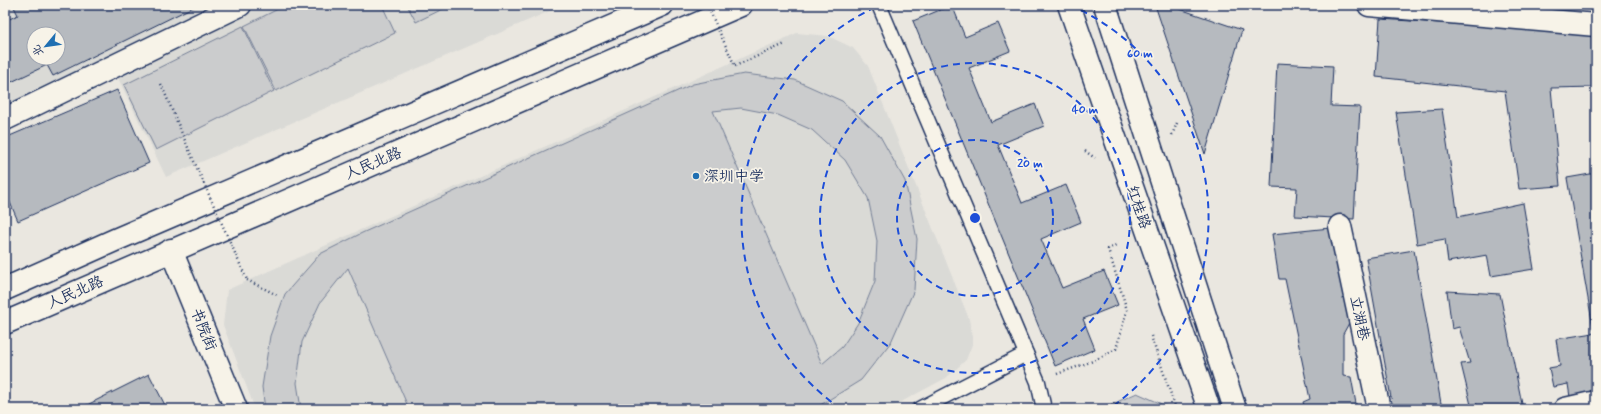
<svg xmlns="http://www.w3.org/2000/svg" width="1601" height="414" font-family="Mynerve,'LXGW WenKai TC',sans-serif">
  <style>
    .built { fill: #dadad6; fill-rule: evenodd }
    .green { fill: #cbcccd; stroke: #737e96; fill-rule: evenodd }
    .building { fill: #b6babf; stroke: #1b2f5e; fill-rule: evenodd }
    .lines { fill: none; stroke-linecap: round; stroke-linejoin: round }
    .service-casing { stroke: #1b2f5e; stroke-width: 17 }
    .minor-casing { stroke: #1b2f5e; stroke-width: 25 }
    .tertiary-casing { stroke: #1b2f5e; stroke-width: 25 }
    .secondary-casing { stroke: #1b2f5e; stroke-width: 25 }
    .path { stroke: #1b2f5e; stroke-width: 2.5; stroke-dasharray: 1 3; stroke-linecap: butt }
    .service { stroke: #f7f3e8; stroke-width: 14 }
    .minor { stroke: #f7f3e8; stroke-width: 22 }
    .tertiary { stroke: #f7f3e8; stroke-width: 22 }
    .secondary { stroke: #f7f3e8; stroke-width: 22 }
    .path-bridge { stroke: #1b2f5e; stroke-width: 2.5; stroke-dasharray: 1 3; stroke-linecap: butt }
    .ring { fill: none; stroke: #1d4ed8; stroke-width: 2; stroke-dasharray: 7 5 }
    .poi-dot { fill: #1f6fb2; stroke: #f7f3e8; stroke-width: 1.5 }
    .labels { text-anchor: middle; stroke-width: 3.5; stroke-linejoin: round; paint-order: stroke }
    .street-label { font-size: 15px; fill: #1b2f5e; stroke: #f7f3e8 }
    .poi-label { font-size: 15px; fill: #1b2f5e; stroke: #f7f3e8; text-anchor: start }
    .centre { fill: #1d4ed8; stroke: #f7f3e8; stroke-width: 2 }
    .ring-label { font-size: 12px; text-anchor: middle; font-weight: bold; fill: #1d4ed8; stroke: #f7f3e8; stroke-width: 3.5; stroke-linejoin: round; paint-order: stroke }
  </style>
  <rect width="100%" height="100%" fill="#eae7e0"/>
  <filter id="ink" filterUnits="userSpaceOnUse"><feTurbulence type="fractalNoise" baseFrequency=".025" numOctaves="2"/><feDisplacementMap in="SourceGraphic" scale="8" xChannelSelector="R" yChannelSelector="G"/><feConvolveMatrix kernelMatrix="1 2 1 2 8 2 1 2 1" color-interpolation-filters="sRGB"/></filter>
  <g filter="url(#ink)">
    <!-- built -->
    <g class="built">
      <path d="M 5,5 L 564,5 L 166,177 L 117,76 L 5,130 ZM 34,34 L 58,34 L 58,58 L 34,58 Z"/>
      <path d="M 797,33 L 828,36 L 853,48 L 868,66 L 969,319 L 973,342 L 966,360 L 946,378 L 888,409 L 255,409 L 223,325 L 227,290 Z"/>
    </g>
    <!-- green -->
    <g class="green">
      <path d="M 286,5 L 382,5 L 395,33 L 276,91 L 244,26 Z"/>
      <path d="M 407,5 L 451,5 L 416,22 Z"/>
      <path d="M 243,26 L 274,91 L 156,150 L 124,85 Z"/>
      <path d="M 744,74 L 795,80 L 842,101 L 880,136 L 905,181 L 917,239 L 914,290 L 891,342 L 861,380 L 814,409 L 409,409 L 348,268 L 320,303 L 302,342 L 297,383 L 301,409 L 265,409 L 262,387 L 270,336 L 285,294 L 320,254 L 362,233 L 693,84 ZM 741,108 L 778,115 L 812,130 L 845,160 L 868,198 L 877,241 L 875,281 L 858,323 L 842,347 L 822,364 L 713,111 Z"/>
      <path d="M 1137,393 L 1173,409 L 1101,409 Z"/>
    </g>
    <!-- building -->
    <g class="building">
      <path d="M 13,5 L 197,5 L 53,76 L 47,65 L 5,85 L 5,21 L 18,15 ZM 34,34 L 58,34 L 58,58 L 34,58 Z"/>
      <path d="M 952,5 L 965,37 L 998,23 L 1010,51 L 969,68 L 991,122 L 1035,104 L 1044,126 L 998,145 L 1022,203 L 1066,185 L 1081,222 L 1041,239 L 1062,288 L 1104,271 L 1118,305 L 1083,319 L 1095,349 L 1055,366 L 913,21 Z"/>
      <path d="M 1155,5 L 1168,5 L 1242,30 L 1205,154 Z"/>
      <path d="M 1380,19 L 1596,33 L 1596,87 L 1551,88 L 1560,186 L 1519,189 L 1505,91 L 1376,77 Z"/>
      <path d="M 1277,63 L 1333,66 L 1331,106 L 1360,107 L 1354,219 L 1295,216 L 1297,188 L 1271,187 Z"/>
      <path d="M 117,90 L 149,163 L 18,221 L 5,191 L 5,138 Z"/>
      <path d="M 1442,109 L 1458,217 L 1523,203 L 1534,269 L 1491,276 L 1487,255 L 1448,262 L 1445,239 L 1417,244 L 1396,112 Z"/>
      <path d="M 1596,173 L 1596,392 L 1570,397 L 1568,384 L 1553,387 L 1549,368 L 1560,366 L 1556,339 L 1594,333 L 1567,178 Z"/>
      <path d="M 1330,228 L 1354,314 L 1343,334 L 1343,376 L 1351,377 L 1357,409 L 1305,409 L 1303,402 L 1310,399 L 1285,279 L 1279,279 L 1272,234 Z"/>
      <path d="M 1414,250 L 1442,409 L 1393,409 L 1366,258 Z"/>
      <path d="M 1447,291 L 1500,294 L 1523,409 L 1478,409 L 1477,404 L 1471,405 L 1461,364 L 1470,363 L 1459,327 L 1452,329 Z"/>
      <path d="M 149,374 L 167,409 L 79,409 Z"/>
    </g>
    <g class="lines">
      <!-- service casing -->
      <g class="service-casing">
        <g id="service">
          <path d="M 879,5 L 1038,382 L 1044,409"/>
          <path d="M 920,409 L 1026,354"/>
        </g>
      </g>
      <!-- minor casing -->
      <g class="minor-casing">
        <g id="minor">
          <path d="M 5,119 L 240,5"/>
          <path d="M 1340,226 L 1379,409"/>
          <path d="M 171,250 L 236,409"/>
          <path d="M 1565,409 L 1596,402"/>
        </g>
      </g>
      <!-- tertiary casing -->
      <g class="tertiary-casing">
        <g id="tertiary">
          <path d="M 5,289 L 115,240 L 662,5"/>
          <path d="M 5,323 L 741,5"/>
        </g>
      </g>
      <!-- secondary casing -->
      <g class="secondary-casing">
        <g id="secondary">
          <path d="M 1069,5 L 1209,409"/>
          <path d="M 1105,5 L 1235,409"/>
          <path d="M 1369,5 L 1596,25"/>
        </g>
      </g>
      <!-- path -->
      <g class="path">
        <path d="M 735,66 L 785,44"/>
        <path d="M 161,84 L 189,150"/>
        <path d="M 1172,135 L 1177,123"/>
        <path d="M 1085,151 L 1095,158"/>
        <path d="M 247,280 L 277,295"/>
        <path d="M 1151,336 L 1176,409"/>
        <path d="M 1057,374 L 1093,361 L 1116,349 L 1127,310 L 1108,249 L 1118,244"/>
      </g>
      <!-- service -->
      <use href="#service" class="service"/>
      <!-- minor -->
      <use href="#minor" class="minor"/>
      <!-- tertiary -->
      <use href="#tertiary" class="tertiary"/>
      <!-- secondary -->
      <use href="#secondary" class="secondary"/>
      <!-- path-bridge -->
      <g class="path-bridge">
        <path d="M 707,5 L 735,66"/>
        <path d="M 189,150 L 247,280"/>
      </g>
    </g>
  </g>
  <!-- distance rings -->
  <g class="ring">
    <circle cx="975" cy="218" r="78"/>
    <circle cx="975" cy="218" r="155"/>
    <path d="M841 409A233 233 0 0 1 880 5M1070 5A233 233 0 0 1 1109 409"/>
  </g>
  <!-- markers -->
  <circle class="poi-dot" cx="696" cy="176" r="4"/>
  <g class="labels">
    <!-- street labels -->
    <g class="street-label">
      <text transform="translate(373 163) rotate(-23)" y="5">人民北路</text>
      <text transform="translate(1139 207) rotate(71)" y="5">红桂路</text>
      <text transform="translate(75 292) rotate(-24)" y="5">人民北路</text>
      <text transform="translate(1360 318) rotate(78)" y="5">立湖巷</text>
      <text transform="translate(204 329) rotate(68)" y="5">书院街</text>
    </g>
    <!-- poi labels -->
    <g class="poi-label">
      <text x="704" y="181">深圳中学</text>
    </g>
  </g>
  <circle cx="975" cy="218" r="6" class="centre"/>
  <g class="ring-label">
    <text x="1140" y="57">60 m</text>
    <text x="1085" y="113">40 m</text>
    <text x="1030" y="167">20 m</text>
  </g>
  <!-- margin -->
  <rect width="1601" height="414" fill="none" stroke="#f7f3e8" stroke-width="20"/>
  <rect x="10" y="10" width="1581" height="394" fill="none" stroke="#1b2f5e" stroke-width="1.5" filter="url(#ink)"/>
  <!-- north arrow -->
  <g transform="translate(46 46) rotate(241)"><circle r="19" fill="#f7f3e8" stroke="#9fa5b1"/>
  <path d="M0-3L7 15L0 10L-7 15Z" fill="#1f6fb2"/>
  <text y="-6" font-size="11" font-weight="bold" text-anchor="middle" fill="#1b2f5e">北</text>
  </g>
</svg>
